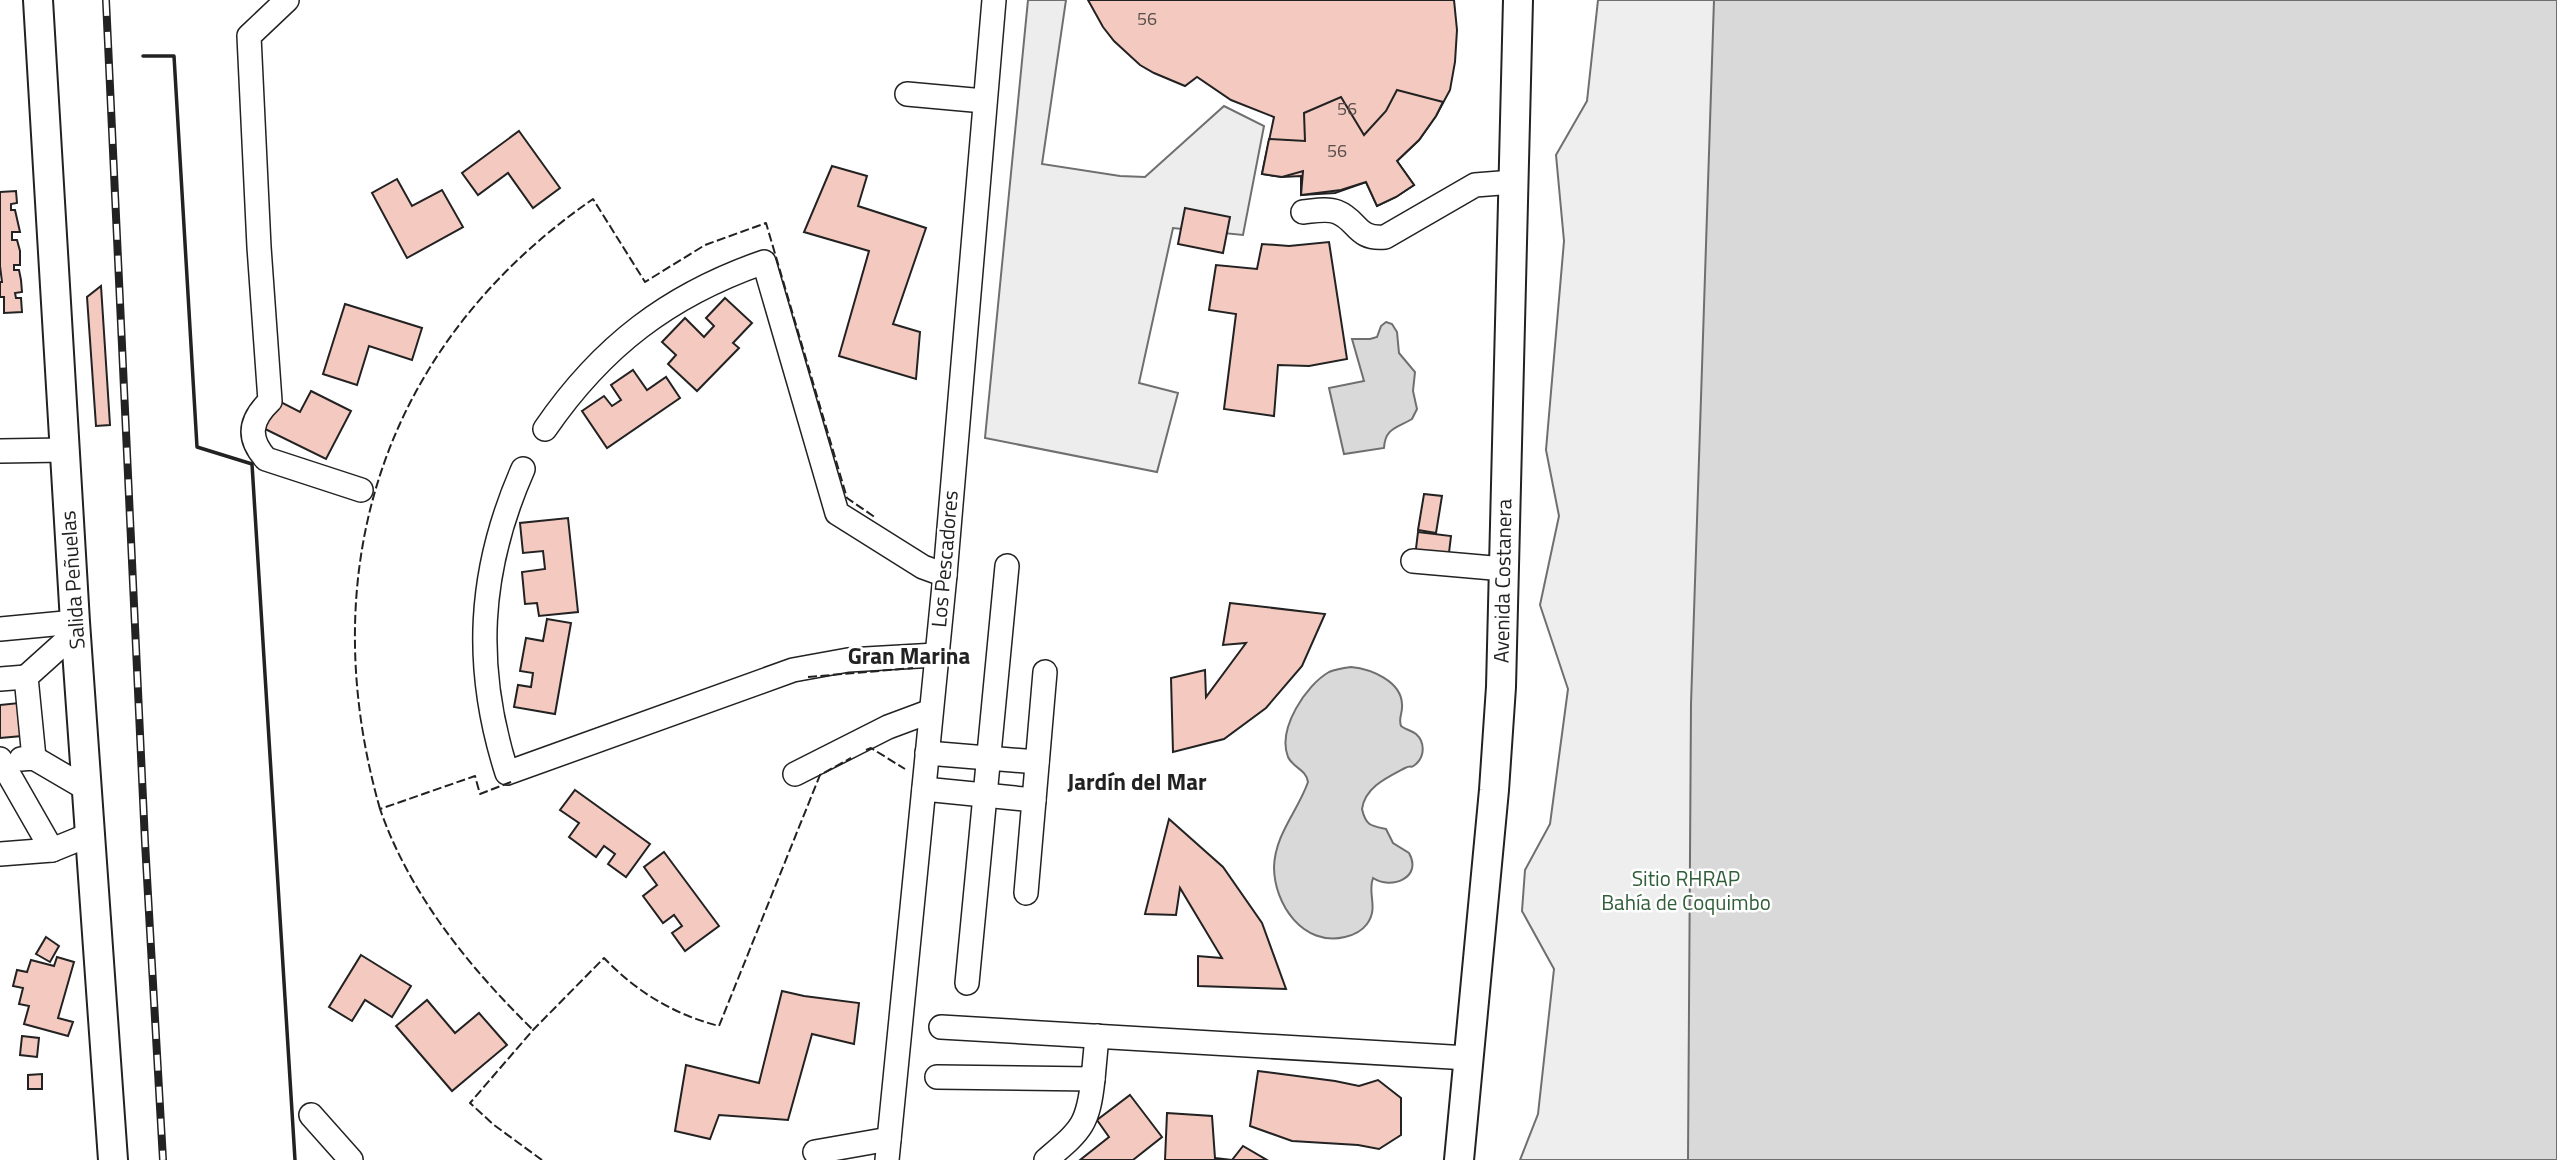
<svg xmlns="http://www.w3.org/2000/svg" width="2557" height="1160" font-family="'Titillium Web',sans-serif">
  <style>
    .green { fill: #eee; stroke: #6f6f6f; stroke-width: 2 }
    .parking { fill: #ededed; stroke: #6f6f6f; stroke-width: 2 }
    .water { fill: #d9d9d9; stroke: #6f6f6f; stroke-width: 2 }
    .building { fill: #f3c9c0; stroke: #222; stroke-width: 2 }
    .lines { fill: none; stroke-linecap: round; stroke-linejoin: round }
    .minor-casing { stroke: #222; stroke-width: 26 }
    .major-casing { stroke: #222; stroke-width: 32 }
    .minor { stroke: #fff; stroke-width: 23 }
    .major { stroke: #fff; stroke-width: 28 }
    .rail-casing { stroke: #222; stroke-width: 8 }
    .rail { stroke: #fff; stroke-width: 5; stroke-dasharray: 16; stroke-linecap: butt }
    .fence { stroke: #222; stroke-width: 2; stroke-dasharray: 9 3.5; stroke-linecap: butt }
    .wall { stroke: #222; stroke-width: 3.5 }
    .labels { text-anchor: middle; stroke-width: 5; stroke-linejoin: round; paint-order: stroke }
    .number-label { font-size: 18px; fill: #564c4a }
    .street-label { font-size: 21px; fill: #222; stroke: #fff }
    .park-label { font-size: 21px; fill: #2f5e38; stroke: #fff }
    .neighbourhood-label { font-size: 23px; font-weight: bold; fill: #222; stroke: #fff }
  </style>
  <rect width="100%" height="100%" fill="#fff"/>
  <!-- green -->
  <path class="green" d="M 1598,0 L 1877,0 L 1835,1160 L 1520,1160 L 1538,1114 L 1554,969 L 1522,911 L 1525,870 L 1550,824 L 1568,689 L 1540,605 L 1559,516 L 1546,450 L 1564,241 L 1556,155 L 1587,101 Z"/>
  <!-- parking -->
  <path class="parking" d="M 1028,0 L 1066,0 L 1042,164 L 1120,176 L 1145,177 L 1224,106 L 1264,126 L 1243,235 L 1173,228 L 1139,383 L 1178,393 L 1157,472 L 985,438 Z"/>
  <!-- water -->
  <g class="water">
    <path d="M 1714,0 L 2557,0 L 2557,1160 L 1688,1160 L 1691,704 Z"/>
    <path d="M 1386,322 L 1392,324 L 1397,332 L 1399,353 L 1415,372 L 1413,391 L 1417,409 L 1412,419 C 1397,428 1385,428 1384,448 L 1344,454 L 1329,388 L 1364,381 L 1352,339 L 1370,339 L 1377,337 L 1381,326 Z"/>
    <path d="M 1351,667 C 1371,669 1401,681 1402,704 C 1403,713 1398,718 1401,726 C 1406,730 1411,730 1416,734 C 1425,742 1425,756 1416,764 C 1409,770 1414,764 1405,768 C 1388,777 1365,787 1362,809 C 1366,826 1371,826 1386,829 L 1393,843 L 1409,853 C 1423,878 1391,890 1373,878 C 1367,893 1379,908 1367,924 C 1361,932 1354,935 1345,937 C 1303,947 1274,904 1274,867 C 1275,834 1298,811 1308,782 C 1306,769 1293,768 1288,757 C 1277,729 1306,685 1329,672 C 1336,669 1343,668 1351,667 Z"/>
  </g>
  <!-- building -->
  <g class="building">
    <path d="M 1088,0 L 1454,0 L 1457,30 L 1455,62 L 1450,90 L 1436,116 L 1419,140 L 1397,161 L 1414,185 L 1396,197 L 1377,206 L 1366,182 L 1335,193 L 1301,195 L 1301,176 L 1282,177 L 1262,174 L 1274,117 L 1231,100 L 1197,77 L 1185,86 L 1154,73 L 1140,65 L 1114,41 L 1103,27 Z"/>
    <path d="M 1397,90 L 1443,102 L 1436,116 L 1419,140 L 1397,161 L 1414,185 L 1396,197 L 1377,206 L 1366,182 L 1341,190 L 1301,195 L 1303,171 L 1282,177 L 1262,174 L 1269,139 L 1305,141 L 1304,113 L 1341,97 L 1364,135 L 1386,111 Z"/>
    <path d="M 519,131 L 560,188 L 533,208 L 508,173 L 478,195 L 462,173 Z"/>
    <path d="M 832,166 L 867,176 L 858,206 L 926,228 L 893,324 L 920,332 L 916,379 L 839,356 L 869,251 L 804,232 Z"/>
    <path d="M 397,179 L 412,206 L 442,190 L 463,227 L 407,258 L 372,193 Z"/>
    <path d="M 16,191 L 17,203 L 11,204 L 11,210 L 15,210 L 20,232 L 12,232 L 12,240 L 17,240 L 20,251 L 20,265 L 14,265 L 14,270 L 19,270 L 21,280 L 22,292 L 15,293 L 16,298 L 21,298 L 22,312 L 4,313 L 4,297 L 0,297 L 0,282 L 2,282 L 0,266 L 0,192 Z"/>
    <path d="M 1185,208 L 1230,217 L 1223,253 L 1178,244 Z"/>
    <path d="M 1329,242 L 1347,359 L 1309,366 L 1278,365 L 1274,416 L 1224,409 L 1236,314 L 1209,310 L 1216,265 L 1257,269 L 1262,244 L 1289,246 Z"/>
    <path d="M 101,286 L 110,425 L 96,426 L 87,297 Z"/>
    <path d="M 725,298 L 752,323 L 733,343 L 739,348 L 697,391 L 668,364 L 676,355 L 662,342 L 685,318 L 704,337 L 714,326 L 706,318 Z"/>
    <path d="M 345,304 L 422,328 L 412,360 L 369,346 L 357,385 L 323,374 Z"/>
    <path d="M 633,370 L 647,390 L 666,377 L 680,398 L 607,448 L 582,411 L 604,396 L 612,406 L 621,400 L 611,385 Z"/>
    <path d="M 311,391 L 351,411 L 326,459 L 261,427 L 275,399 L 300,412 Z"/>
    <path d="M 1424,494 L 1442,496 L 1436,533 L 1418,530 Z"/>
    <path d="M 568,518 L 578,612 L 539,616 L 537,603 L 525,604 L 522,572 L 545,569 L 543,551 L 523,553 L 520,523 Z"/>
    <path d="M 1418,532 L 1451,536 L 1448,561 L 1415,557 Z"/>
    <path d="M 1230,603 L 1325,614 L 1302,666 L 1266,708 L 1224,739 L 1173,752 L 1171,678 L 1205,670 L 1206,697 L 1246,643 L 1223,645 Z"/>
    <path d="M 547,619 L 571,623 L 555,714 L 514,707 L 518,685 L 531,687 L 533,673 L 520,671 L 526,638 L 543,641 Z"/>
    <path d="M 19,703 L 22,736 L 0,738 L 0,705 Z"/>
    <path d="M 575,790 L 650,844 L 626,877 L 608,864 L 615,854 L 604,846 L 596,857 L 569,837 L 579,823 L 560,810 Z"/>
    <path d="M 1169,819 L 1223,867 L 1262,923 L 1286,989 L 1198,986 L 1198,956 L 1222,958 L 1180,888 L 1176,915 L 1145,914 Z"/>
    <path d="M 664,852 L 719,926 L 685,951 L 672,933 L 682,926 L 674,915 L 663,923 L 643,896 L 657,885 L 644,867 Z"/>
    <path d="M 46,937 L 59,946 L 50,962 L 36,954 Z"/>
    <path d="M 361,955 L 411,986 L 392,1017 L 365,1000 L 352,1021 L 329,1007 Z"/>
    <path d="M 57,957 L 74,962 L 58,1018 L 73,1022 L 68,1036 L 24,1024 L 29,1006 L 19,1004 L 23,988 L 13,986 L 17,970 L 27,972 L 31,960 L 54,966 Z"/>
    <path d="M 782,991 L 804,996 L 859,1003 L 854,1044 L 812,1034 L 788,1120 L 719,1115 L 710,1139 L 675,1131 L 686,1065 L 759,1083 Z"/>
    <path d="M 427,1000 L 455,1033 L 479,1013 L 507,1045 L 452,1091 L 396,1026 Z"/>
    <path d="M 22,1036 L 39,1038 L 37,1057 L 20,1055 Z"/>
    <path d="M 1258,1071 L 1335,1081 L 1359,1086 L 1378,1080 L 1401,1098 L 1401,1135 L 1379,1149 L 1358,1145 L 1292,1141 L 1250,1126 Z"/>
    <path d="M 42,1074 L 42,1089 L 28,1089 L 28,1075 Z"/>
    <path d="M 1130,1095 L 1162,1137 L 1133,1160 L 1080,1160 L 1109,1137 L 1097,1120 Z"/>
    <path d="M 1167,1113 L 1212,1116 L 1215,1158 L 1232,1160 L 1243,1146 L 1267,1160 L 1165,1160 Z"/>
  </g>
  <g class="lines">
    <!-- minor casing -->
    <g class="minor-casing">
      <g id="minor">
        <path d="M 287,0 L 249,36 L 259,247 L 270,401 C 250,420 247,438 266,459 L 361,490"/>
        <path d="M 907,94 L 984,101"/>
        <path d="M 1303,212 C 1314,211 1327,208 1337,212 C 1358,220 1356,240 1385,237 L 1475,185 L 1513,182"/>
        <path d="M 545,429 C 602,346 669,295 764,262 L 837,513 L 923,567 L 945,575"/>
        <path d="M 0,451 L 65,450"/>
        <path d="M 523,469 C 478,571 473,667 507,773 L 793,670 L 848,660 L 936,655"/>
        <path d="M 1413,561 L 1504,569"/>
        <path d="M 0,629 L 75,622"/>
        <path d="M 0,679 L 26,677"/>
        <path d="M 927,753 L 1037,762"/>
        <path d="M 34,758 L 26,677 L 76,632"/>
        <path d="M 0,759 L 52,850"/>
        <path d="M 21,759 L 34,758 L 87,789"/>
        <path d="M 795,774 L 888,727 L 931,711"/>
        <path d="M 924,789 L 1034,800"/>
        <path d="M 0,854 L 52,850 L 89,835"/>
        <path d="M 1026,893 L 1045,672"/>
        <path d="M 967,983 L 1007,566"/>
        <path d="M 941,1027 L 1468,1058"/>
        <path d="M 937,1077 L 1093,1079 L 1097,1036"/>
        <path d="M 311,1115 L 351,1160"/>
        <path d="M 815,1152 L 889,1139"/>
        <path d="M 887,1160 L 945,575 L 994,0"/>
        <path d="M 1046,1160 C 1081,1130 1088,1126 1093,1079"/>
      </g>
    </g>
    <!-- major casing -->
    <g class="major-casing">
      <g id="major">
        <path d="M 38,0 L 75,622 L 113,1160"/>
        <path d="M 1459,1160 L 1494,790 L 1501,687 L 1518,0"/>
      </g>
    </g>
    <!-- minor -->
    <use href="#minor" class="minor"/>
    <!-- major -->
    <use href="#major" class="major"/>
    <!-- rail casing -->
    <g class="rail-casing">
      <path id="rail" d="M 106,0 L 145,842 L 163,1160"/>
    </g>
    <!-- rail -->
    <use href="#rail" class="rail"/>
    <!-- fence -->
    <g class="fence">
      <path d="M 808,677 L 913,668"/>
      <path d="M 866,750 L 871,748 L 905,769"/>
      <path d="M 511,782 L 480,794 L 475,776 L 380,809 C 410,895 469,967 533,1030"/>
      <path d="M 380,809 C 311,567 385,343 593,199 L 645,282 L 705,245 L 766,223 L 847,498 L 876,518"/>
      <path d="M 542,1160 L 494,1125 L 470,1103 L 533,1030 L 604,958 C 637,992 673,1014 719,1026 L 820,775 L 851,758"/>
    </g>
    <!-- wall -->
    <path class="wall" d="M 143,56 L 174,56 L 197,447 L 252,464 L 295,1160"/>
  </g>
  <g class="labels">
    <!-- number labels -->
    <g class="number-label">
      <text x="1147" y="25">56</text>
      <text x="1347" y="115">56</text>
      <text x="1337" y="157">56</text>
    </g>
    <!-- street labels -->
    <g class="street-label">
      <text transform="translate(945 559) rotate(-85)" y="7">Los Pescadores</text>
      <text transform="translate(73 580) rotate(-94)" y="7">Salida Peñuelas</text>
      <text transform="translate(1503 581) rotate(-89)" y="7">Avenida Costanera</text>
    </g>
    <!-- park labels -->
    <g class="park-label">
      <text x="1686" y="886">Sitio RHRAP<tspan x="1686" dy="24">Bahía de Coquimbo</tspan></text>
    </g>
    <!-- neighbourhood labels -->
    <g class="neighbourhood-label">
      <text x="909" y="664">Gran Marina</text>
      <text x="1137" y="790">Jardín del Mar</text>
    </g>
  </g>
</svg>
